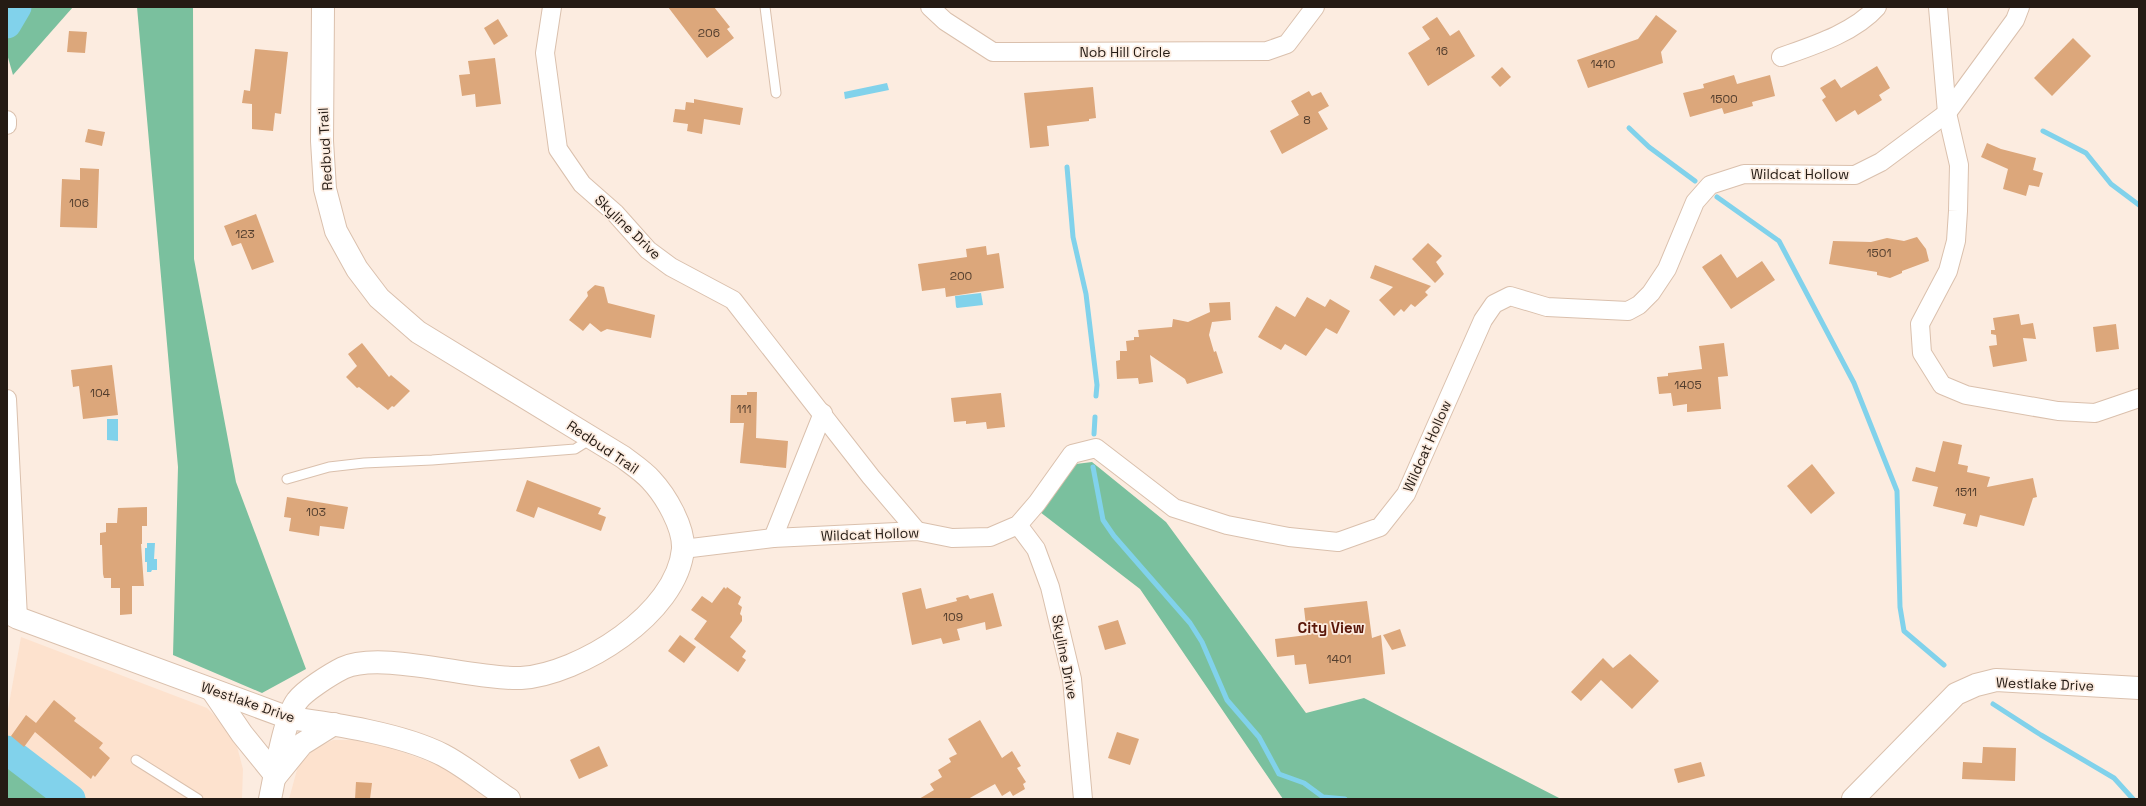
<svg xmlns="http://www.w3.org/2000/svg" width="2146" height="806" font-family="'Space Grotesk',sans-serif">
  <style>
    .built { fill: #fde2ce }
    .forest { fill: #7ac09e }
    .water { fill: #81d2eb }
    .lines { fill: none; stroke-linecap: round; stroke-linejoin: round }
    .stream { stroke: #81d2eb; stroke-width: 5 }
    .river { stroke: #81d2eb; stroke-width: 29 }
    .building { fill: #dca77b }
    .service-casing { stroke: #dac0ad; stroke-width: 11 }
    .minor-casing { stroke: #dac0ad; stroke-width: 20 }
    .tertiary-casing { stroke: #dac0ad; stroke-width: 24 }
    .service { stroke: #fff; stroke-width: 9 }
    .minor { stroke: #fff; stroke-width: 18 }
    .tertiary { stroke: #fff; stroke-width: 22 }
    .labels { text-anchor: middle; stroke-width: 3.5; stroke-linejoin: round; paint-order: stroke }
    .number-label { font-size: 12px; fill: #533e2e }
    .street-label { font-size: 14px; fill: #251b14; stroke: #fcece0 }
    .neighbourhood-label { font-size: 15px; font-weight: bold; fill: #591608; stroke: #fcece0 }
  </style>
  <rect width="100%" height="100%" fill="#fcece0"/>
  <!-- built -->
  <g class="built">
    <path d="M 21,637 L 207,708 L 234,735 L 243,769 L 242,799 L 87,799 L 7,741 L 7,715 Z"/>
    <path d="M 333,740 L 370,740 L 438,765 L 490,796 L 489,799 L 289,799 L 298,766 L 314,749 Z"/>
  </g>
  <!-- forest -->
  <g class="forest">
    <path d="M 7,7 L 73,7 L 13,75 L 7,54 Z"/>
    <path d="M 137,7 L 193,7 L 194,259 L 236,482 L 306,669 L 262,693 L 173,655 L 178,467 Z"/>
    <path d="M 1092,462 L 1166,522 L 1306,713 L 1364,698 L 1561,799 L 1283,799 L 1140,589 L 1040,512 L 1076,464 Z"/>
    <path d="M 7,741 L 87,799 L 7,799 Z"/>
  </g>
  <!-- water -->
  <g class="water">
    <path d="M 887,83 L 889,90 L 845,99 L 844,92 Z"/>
    <path d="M 981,293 L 983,305 L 957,308 L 956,307 L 955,296 Z"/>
    <path d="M 107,419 L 118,419 L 118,441 L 107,440 Z"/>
    <path d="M 147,543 L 155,543 L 154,559 L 157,559 L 157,570 L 152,570 L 151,572 L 147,572 L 147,562 L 145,562 L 145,548 L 147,548 Z"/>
  </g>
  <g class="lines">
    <!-- stream -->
    <g class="stream">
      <path d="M 1629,128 L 1649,147 L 1695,181"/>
      <path d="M 2043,131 L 2086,153 L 2111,184 L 2139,205"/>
      <path d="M 1067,167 L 1073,237 L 1086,294 L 1097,385 L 1096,396"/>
      <path d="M 1717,197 L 1779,241 L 1854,383 L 1897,491 L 1900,607 L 1904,631 L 1944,665"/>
      <path d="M 1094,434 L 1095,417"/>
      <path d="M 1093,467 L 1103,520 L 1114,536 L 1190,623 L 1202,642 L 1227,700 L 1259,737 L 1279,774 L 1304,783 L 1323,797 L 1345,799"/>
      <path d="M 1993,704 L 2041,735 L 2114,778 L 2133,799"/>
    </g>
    <!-- river -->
    <g class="river">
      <path d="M 7,24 L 17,7"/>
      <path d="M 7,750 L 71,799"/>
    </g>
  </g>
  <!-- building -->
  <g class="building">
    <path d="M 668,7 L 714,7 L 730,27 L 727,29 L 734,38 L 707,58 Z"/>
    <path d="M 1656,15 L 1677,31 L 1661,52 L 1663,63 L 1588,88 L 1577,60 L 1638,39 Z"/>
    <path d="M 1437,17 L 1450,36 L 1459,30 L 1475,56 L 1428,86 L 1408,53 L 1430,39 L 1422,27 Z"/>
    <path d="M 498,19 L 508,36 L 494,45 L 484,28 Z"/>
    <path d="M 69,31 L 87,32 L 85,53 L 67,52 Z"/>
    <path d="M 2073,38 L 2091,56 L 2052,96 L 2034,78 Z"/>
    <path d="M 255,49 L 288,52 L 281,114 L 275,113 L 273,131 L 252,129 L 252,104 L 242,103 L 244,90 L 250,91 Z"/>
    <path d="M 495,58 L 501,104 L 476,107 L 475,94 L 462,96 L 459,75 L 470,74 L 468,61 Z"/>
    <path d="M 1877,66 L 1890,88 L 1879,95 L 1882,100 L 1858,115 L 1855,110 L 1836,122 L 1822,100 L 1826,97 L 1820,88 L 1835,79 L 1841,88 Z"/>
    <path d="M 1502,67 L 1511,77 L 1500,87 L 1491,77 Z"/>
    <path d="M 1734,75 L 1737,84 L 1770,75 L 1775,96 L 1752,102 L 1753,106 L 1724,114 L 1722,108 L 1690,117 L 1683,93 L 1704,88 L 1703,84 Z"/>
    <path d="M 1093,87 L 1096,118 L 1089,119 L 1089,121 L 1047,126 L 1049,146 L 1030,148 L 1024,93 Z"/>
    <path d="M 1309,91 L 1312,96 L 1321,92 L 1329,106 L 1318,112 L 1328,129 L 1282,154 L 1270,131 L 1299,115 L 1291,101 Z"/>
    <path d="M 694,99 L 743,108 L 740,125 L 704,119 L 702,134 L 687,131 L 688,124 L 673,122 L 675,109 L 685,110 L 686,102 L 694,103 Z"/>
    <path d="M 88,129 L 105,132 L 102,146 L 85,142 Z"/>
    <path d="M 1987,143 L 2001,149 L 2036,158 L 2033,170 L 2043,173 L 2039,187 L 2029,185 L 2026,196 L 2003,189 L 2008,169 L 1981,157 Z"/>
    <path d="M 80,168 L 99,169 L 97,228 L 60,227 L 62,179 L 80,180 Z"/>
    <path d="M 256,214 L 274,262 L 252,270 L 241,243 L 232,246 L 224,226 Z"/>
    <path d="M 1917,237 L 1926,249 L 1929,261 L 1902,271 L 1902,273 L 1890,278 L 1877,275 L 1877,272 L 1829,264 L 1833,241 L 1871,242 L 1887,238 L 1904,241 Z"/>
    <path d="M 1428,243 L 1442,256 L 1436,262 L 1444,274 L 1435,283 L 1412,259 Z"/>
    <path d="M 986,246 L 987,255 L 999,253 L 1004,288 L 946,297 L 945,288 L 922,291 L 918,264 L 967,257 L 966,249 Z"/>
    <path d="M 1721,254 L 1737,278 L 1762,261 L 1775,280 L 1731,309 L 1702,267 Z"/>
    <path d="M 1375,265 L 1431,286 L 1425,292 L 1428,295 L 1415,307 L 1411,304 L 1404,312 L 1401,309 L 1394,316 L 1379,300 L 1393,287 L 1370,278 Z"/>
    <path d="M 595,285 L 604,287 L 608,303 L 655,315 L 651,338 L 607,329 L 601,332 L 590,323 L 583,331 L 569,320 L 588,296 L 587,292 Z"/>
    <path d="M 1307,297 L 1325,307 L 1330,299 L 1350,311 L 1337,334 L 1326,328 L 1306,356 L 1285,344 L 1281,350 L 1258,337 L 1276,306 L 1295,317 Z"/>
    <path d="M 1230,302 L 1231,320 L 1212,322 L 1209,335 L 1214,352 L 1216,351 L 1223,373 L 1187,384 L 1185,379 L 1150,355 L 1153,382 L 1139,384 L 1138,378 L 1117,379 L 1116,361 L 1120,360 L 1120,351 L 1127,351 L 1126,341 L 1134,340 L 1134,337 L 1139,337 L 1138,330 L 1172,327 L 1173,319 L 1188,322 L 1210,312 L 1209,303 Z"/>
    <path d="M 2019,314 L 2021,325 L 2033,323 L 2036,339 L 2023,338 L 2027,361 L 1993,367 L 1989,346 L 1997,345 L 1996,335 L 1991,334 L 1991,330 L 1995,330 L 1993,318 Z"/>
    <path d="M 2116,324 L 2119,349 L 2096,352 L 2093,327 Z"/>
    <path d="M 362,343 L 389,377 L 391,375 L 410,391 L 394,407 L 392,406 L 388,410 L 359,387 L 357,388 L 346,377 L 357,366 L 348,354 Z"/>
    <path d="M 1724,343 L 1728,376 L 1718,377 L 1721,409 L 1687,412 L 1687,404 L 1673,406 L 1671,393 L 1659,394 L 1657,377 L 1668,376 L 1668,373 L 1702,369 L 1699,346 Z"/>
    <path d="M 112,365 L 118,415 L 83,419 L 79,386 L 73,387 L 71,370 Z"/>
    <path d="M 747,392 L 757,392 L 756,438 L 788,441 L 786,468 L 740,463 L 744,423 L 730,423 L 731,395 L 747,395 Z"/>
    <path d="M 1001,393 L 1005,427 L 987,429 L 986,422 L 966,424 L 966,421 L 954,422 L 951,398 Z"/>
    <path d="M 1943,441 L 1962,445 L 1958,464 L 1968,466 L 1967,472 L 1990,477 L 1987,487 L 2033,478 L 2037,497 L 2033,498 L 2024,526 L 1980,515 L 1977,527 L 1963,524 L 1966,514 L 1933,506 L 1938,487 L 1912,481 L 1916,467 L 1935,472 Z"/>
    <path d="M 1812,464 L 1835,493 L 1811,514 L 1787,486 Z"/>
    <path d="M 527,480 L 601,508 L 598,514 L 606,517 L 601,531 L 538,507 L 534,518 L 516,511 Z"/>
    <path d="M 287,497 L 348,507 L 344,529 L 320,526 L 319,536 L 289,531 L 291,518 L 284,517 Z"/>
    <path d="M 147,507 L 147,526 L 142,526 L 142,544 L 141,544 L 144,586 L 132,586 L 132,614 L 120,615 L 120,588 L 111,588 L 111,578 L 104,578 L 103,574 L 102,545 L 100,545 L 100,533 L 106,532 L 106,523 L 117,523 L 118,508 Z"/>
    <path d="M 724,587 L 726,589 L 727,587 L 741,597 L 738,604 L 742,607 L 740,614 L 742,616 L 742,621 L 730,637 L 746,651 L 742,657 L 746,660 L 738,672 L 694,639 L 707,621 L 691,610 L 702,596 L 712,603 Z"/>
    <path d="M 921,588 L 926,609 L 957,601 L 956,598 L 968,595 L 970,599 L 993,593 L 1002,626 L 986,630 L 985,622 L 957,629 L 960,640 L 943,644 L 941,638 L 912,645 L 902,593 Z"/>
    <path d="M 1367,601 L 1372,638 L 1381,635 L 1385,674 L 1309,684 L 1306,664 L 1295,665 L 1294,655 L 1277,657 L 1275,639 L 1307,635 L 1304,608 Z"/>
    <path d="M 1118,620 L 1126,644 L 1105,650 L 1098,626 Z"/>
    <path d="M 1400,629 L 1406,646 L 1392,650 L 1383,635 Z"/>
    <path d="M 680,635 L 696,647 L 684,663 L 668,651 Z"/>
    <path d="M 1630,654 L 1659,681 L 1632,709 L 1601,680 L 1581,701 L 1571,692 L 1603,658 L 1613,668 Z"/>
    <path d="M 54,700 L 76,718 L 74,721 L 103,743 L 99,748 L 110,758 L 95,777 L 93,775 L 91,779 L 35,732 L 24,747 L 11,736 L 26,715 L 36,723 Z"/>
    <path d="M 980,720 L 1002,758 L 1012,751 L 1021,766 L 1017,768 L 1026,782 L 1023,784 L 1025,789 L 1013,796 L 1010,791 L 1002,796 L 995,784 L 968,799 L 919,799 L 934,790 L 930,784 L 942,777 L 938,770 L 951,762 L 949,758 L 957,754 L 948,739 Z"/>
    <path d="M 1117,732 L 1139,739 L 1130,765 L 1108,758 Z"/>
    <path d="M 599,746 L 608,766 L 579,779 L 570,760 Z"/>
    <path d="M 1983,747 L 2016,748 L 2015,781 L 1962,779 L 1963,762 L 1982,763 Z"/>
    <path d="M 1701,762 L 1705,776 L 1678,783 L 1674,769 Z"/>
    <path d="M 356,782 L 372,783 L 370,799 L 355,799 Z"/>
  </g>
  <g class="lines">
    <!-- service casing -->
    <g class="service-casing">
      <g id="service">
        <path d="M 765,7 L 776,93"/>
        <path d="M 287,479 L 329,467 L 364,463 L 432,460 L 575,449 L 591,439"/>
        <path d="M 136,760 L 198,799"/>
      </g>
    </g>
    <!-- minor casing -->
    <g class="minor-casing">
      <g id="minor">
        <path d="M 552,7 L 545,53 L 558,149 L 582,184 L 615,213 L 648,250 L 671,267 L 733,300 L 871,477 L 917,531"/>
        <path d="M 930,7 L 945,21 L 993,52 L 1267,51 L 1287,44 L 1315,7"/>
        <path d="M 1938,7 L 1947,113 L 1959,165 L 1958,211 L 1956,241 L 1948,271 L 1920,324 L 1922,353 L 1942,385 L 1966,395 L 2058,411 L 2095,413 L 2139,398"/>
        <path d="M 1781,57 C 1812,46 1854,33 1877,7"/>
        <path d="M 7,120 L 7,125"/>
        <path d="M 7,399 L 18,618"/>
        <path d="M 1018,525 L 1036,549 L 1050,587 L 1072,679 L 1083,799"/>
        <path d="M 773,538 L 823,413"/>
        <path d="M 683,549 L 773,538 L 917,531 L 952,538 L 990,537 L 1018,525 L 1037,503 L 1072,454 L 1096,448 L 1174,508 L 1227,525 L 1289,537 L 1338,542 L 1380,527 L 1406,494 L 1483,320 L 1494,304 L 1510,296 L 1547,307 L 1628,311 L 1639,305 L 1651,293 L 1667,269 L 1695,202 L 1710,185 L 1744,174 L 1855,175 L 1881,162 L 1947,113 L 2015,20 L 2020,7"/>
      </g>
    </g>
    <!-- tertiary casing -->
    <g class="tertiary-casing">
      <g id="tertiary">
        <path d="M 7,612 L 18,618 L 289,718 C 335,724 402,734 443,755 C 466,767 487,785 509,799"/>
        <path d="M 212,690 L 242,734 L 276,776 L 302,744 L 334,724"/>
        <path d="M 270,799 C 275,776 284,718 297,701 C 304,691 331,674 343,668 C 381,650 474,680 521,678 C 580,674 677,614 683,549 C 684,527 666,496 651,480 C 643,471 632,464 623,457 L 418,332 L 379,298 L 357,269 L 336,231 L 325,189 L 322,141 L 323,7"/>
        <path d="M 1853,799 L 1956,694 L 1976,685 L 1996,680 L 2139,688"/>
      </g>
    </g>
    <!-- service -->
    <use href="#service" class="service"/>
    <!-- minor -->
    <use href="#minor" class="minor"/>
    <!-- tertiary -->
    <use href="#tertiary" class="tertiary"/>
  </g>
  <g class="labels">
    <!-- number labels -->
    <g class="number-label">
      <text x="709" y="37">206</text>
      <text x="1442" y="55">16</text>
      <text x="1603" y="68">1410</text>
      <text x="1724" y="103">1500</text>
      <text x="1307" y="124">8</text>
      <text x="79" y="207">106</text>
      <text x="245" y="238">123</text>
      <text x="1879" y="257">1501</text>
      <text x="961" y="280">200</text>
      <text x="1688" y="389">1405</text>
      <text x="100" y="397">104</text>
      <text x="744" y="413">111</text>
      <text x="1966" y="496">1511</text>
      <text x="316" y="516">103</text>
      <text x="953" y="621">109</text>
      <text x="1339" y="663">1401</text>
    </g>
    <!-- street labels -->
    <g class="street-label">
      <text x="1125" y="57">Nob Hill Circle</text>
      <text transform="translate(325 149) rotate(-93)" y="5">Redbud Trail</text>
      <text x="1800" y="179">Wildcat Hollow</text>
      <text transform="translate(628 227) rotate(44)" y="5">Skyline Drive</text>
      <text transform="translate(1427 446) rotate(-66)" y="5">Wildcat Hollow</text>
      <text transform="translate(603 447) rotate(34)" y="5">Redbud Trail</text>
      <text transform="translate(870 534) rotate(-2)" y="5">Wildcat Hollow</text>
      <text transform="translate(1065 657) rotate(79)" y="5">Skyline Drive</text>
      <text transform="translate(2045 684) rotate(2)" y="5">Westlake Drive</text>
      <text transform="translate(248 702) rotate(19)" y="5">Westlake Drive</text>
    </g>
    <!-- neighbourhood labels -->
    <g class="neighbourhood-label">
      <text x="1331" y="633">City View</text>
    </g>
  </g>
  <!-- border -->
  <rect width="2146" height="806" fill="none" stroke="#251b14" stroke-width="16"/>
</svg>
